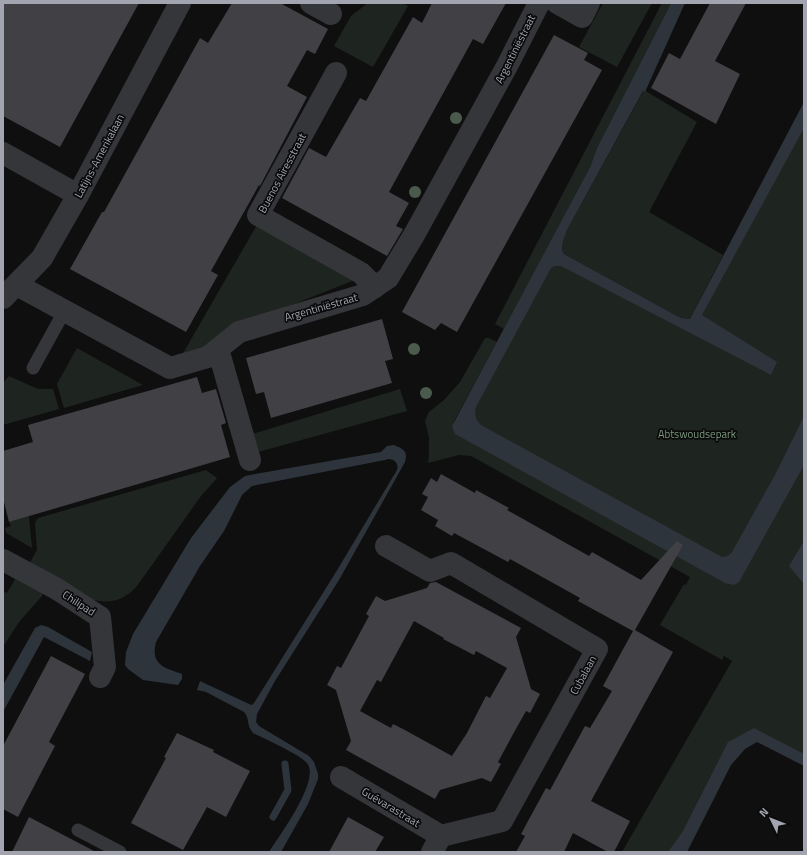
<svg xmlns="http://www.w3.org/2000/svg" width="807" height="855" font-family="'Titillium Web',sans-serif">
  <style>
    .green { fill: #1e241f }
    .water { fill: #2e343b }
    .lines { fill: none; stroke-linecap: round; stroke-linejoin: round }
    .stream { stroke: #2e343b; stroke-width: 7 }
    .building { fill: #414145; fill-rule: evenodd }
    .lane { stroke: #353639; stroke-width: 13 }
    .street { stroke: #353639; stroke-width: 22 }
    .tree { fill: #4a5a4d }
    .labels { text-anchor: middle; stroke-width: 3.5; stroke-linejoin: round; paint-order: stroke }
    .street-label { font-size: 11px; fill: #a2a5af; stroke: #0a0a0b }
    .park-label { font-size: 11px; fill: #7b987f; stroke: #0a0a0b }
  </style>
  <rect width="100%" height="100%" fill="#0f0f10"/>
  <!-- green -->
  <g class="green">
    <path d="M 368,3 L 403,3 L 408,6 L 373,67 L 334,46 L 351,16 Z"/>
    <path d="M 603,3 L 652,3 L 617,67 L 579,47 Z"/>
    <path d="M 662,3 L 671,3 L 597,148 L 590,167 L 504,329 L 495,324 Z"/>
    <path d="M 644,90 L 697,122 L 649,212 L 723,255 L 690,319 L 681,318 L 564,254 C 559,247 565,238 567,230 Z"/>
    <path d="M 804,117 L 804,762 L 755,736 L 738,745 L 677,852 L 622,852 L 732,661 L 724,656 L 722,660 L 660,625 L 684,584 L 686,585 L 690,577 L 471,456 L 459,455 L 428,463 L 429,453 L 429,438 L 425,421 L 427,416 L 429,412 L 444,400 L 460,382 L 485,338 L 489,338 L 497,342 L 453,423 L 461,424 L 549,257 L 690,328 Z"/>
    <path d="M 258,223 L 355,280 L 228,330 L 207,352 L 182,355 Z"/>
    <path d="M 77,348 L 143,385 L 64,408 L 57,384 Z"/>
    <path d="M 9,376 L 38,389 L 53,389 L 59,409 L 3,425 L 3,383 Z"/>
    <path d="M 400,389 L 407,411 L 258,452 L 252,434 Z"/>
    <path d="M 206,470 L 217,478 L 201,496 L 137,586 C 123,602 107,605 88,598 L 28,566 L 37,550 L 35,523 L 38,518 Z"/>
    <path d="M 29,516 L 32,548 L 6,533 L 5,528 L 11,526 L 9,522 Z"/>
    <path d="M 17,576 L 43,591 L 42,596 L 19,622 L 3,647 L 3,591 L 7,593 Z"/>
  </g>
  <!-- water -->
  <g class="water">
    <path d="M 671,3 L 685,3 L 645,92 L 643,91 L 567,230 C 565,238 559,247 564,254 L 681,318 L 690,319 L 804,102 L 804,128 L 702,315 L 777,362 L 771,375 L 561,266 L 555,266 L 551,268 L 476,407 C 474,414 475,419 481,425 L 722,557 L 728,556 L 732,552 L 776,473 L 804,416 L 804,465 L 739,582 L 734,585 L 725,583 L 455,434 L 452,426 L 590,167 L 597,148 Z"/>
    <path d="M 394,445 C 404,449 408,452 405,462 L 339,580 L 275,681 L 257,714 L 256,722 L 259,726 L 309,756 L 314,762 L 318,774 L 318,779 L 308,804 L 281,852 L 269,852 C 279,836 321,780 307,763 C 299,754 265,739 253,733 C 246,725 250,718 244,712 L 206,692 L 197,690 L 200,681 L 249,704 L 252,705 L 254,703 L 336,572 L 397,470 C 399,464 395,459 388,459 L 385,460 L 252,486 L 242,495 L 224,531 L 200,566 L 156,642 C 150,665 165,668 182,674 L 182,679 L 178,685 L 143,680 L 128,669 L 125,665 L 126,652 L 133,634 L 191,538 L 230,487 L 245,476 L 255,474 L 381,452 L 387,446 Z"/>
    <path d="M 804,541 L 804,584 L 789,566 Z"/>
    <path d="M 41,625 L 48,627 L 92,652 L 90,661 L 44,637 L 3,712 L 3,685 L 35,628 Z"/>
    <path d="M 754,728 L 804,754 L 804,766 L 757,742 L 745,749 L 731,765 L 687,852 L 668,852 L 683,831 L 728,742 Z"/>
  </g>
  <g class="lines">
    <!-- stream -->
    <path class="stream" d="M 273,817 L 288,790 L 285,764"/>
  </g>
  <!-- building -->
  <g class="building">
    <path d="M 3,3 L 139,3 L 60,147 L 3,116 Z"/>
    <path d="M 232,3 L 280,3 L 328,29 L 315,54 L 307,50 L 287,86 L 307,97 L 260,186 L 259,185 L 211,271 L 218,275 L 186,332 L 70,269 L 102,212 L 104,212 L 200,38 L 208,43 Z"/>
    <path d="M 432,3 L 506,3 L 483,44 L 473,39 L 389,192 L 409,203 L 396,226 L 403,229 L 387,256 L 282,198 L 309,148 L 326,157 L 360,98 L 366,101 L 413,17 L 422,23 Z"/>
    <path d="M 710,3 L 746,3 L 715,61 L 740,74 L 716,124 L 651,88 L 669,53 L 680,59 Z"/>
    <path d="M 554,35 L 588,53 L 584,60 L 602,70 L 457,332 L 441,323 L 435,330 L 402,312 Z"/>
    <path d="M 382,319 L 393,359 L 385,361 L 392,383 L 271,418 L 264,392 L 256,394 L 246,358 Z"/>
    <path d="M 197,377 L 202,393 L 216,389 L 226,423 L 221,425 L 230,457 L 9,522 L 3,498 L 3,451 L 33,442 L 28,425 Z"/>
    <path d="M 441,474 L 475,493 L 476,490 L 509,508 L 507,510 L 589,556 L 592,552 L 641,580 L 677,541 L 683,545 L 635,630 L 673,652 L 591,801 L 630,821 L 614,852 L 608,852 L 573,833 L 564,852 L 516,852 L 525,836 L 521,834 L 546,788 L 550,790 L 585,726 L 590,728 L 612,691 L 603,686 L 633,631 L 578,601 L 580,598 L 510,559 L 508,562 L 454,533 L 452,536 L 435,526 L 438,520 L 421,510 L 428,497 L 422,494 L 431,478 L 437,482 Z"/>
    <path d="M 436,582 L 521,628 L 516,637 L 531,689 L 540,694 L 530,713 L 526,711 L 512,736 L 498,762 L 501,764 L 491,782 L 482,778 L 440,790 L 435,799 L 346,750 L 351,741 L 336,690 L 327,685 L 337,666 L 341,668 L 369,616 L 366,614 L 376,596 L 385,601 L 427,588 L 430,583 ZM 414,621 L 444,638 L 443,639 L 474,655 L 476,651 L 507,668 L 490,698 L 486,696 L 467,733 L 452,756 L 403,729 L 393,724 L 391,728 L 360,711 L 377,680 L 381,682 Z"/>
    <path d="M 51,656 L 85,674 L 49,742 L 55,746 L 18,817 L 3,809 L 3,746 Z"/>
    <path d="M 177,733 L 214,750 L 213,752 L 250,771 L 226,817 L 207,807 L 183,850 L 131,823 L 166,758 L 164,757 Z"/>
    <path d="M 29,817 L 96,852 L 12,852 Z"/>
    <path d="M 348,817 L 384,837 L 375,852 L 329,852 Z"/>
  </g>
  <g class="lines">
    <!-- lane -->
    <g class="lane">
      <path d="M 33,368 L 65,310"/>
      <path d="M 78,830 L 120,852"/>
    </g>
    <!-- street -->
    <g class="street">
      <path d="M 311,3 L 331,14"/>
      <path d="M 557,3 L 582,17 L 589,3"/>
      <path d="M 336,73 L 258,215 L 361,273 L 375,287"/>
      <path d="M 3,153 L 78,195"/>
      <path d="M 17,285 L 170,368 L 208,357 L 239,332 L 363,295 L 388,278 L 414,235 L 507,66 L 539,3"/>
      <path d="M 3,298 L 42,258 L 78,195 L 180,3"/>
      <path d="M 218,349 L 250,460"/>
      <path d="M 386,546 L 430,571 L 451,563 L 597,649 L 502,821 L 441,836 L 432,852"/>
      <path d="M 3,560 L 57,589 L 100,617 L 105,667 L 100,677"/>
      <path d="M 341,777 L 441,836"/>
    </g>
  </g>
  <!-- trees -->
  <g class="tree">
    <circle cx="456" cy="118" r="6"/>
    <circle cx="415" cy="192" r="6"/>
    <circle cx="414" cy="349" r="6"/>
    <circle cx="426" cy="393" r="6"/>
  </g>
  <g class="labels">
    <!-- street labels -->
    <g class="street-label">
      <text transform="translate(515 49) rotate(-63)" y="4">Argentiniëstraat</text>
      <text transform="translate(99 156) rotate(-62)" y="4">Latijns-Amerikalaan</text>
      <text transform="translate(282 173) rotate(-62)" y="4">Buenos Airesstraat</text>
      <text transform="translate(321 307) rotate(-16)" y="4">Argentiniëstraat</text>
      <text transform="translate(79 603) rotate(33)" y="4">Chilipad</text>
      <text transform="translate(583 675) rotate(-61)" y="4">Cubalaan</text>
      <text transform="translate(391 807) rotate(31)" y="4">Guévarastraat</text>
    </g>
    <!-- park labels -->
    <g class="park-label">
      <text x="697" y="438">Abtswoudsepark</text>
    </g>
  </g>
  <!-- border -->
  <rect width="807" height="855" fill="none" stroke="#a2a5af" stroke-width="8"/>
  <!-- north arrow -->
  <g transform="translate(771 819) rotate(313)" stroke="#0a0a0b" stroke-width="3" paint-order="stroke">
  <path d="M0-3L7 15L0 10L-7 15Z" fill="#a2a5af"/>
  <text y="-6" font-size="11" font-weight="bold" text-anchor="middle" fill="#a2a5af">N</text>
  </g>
</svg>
